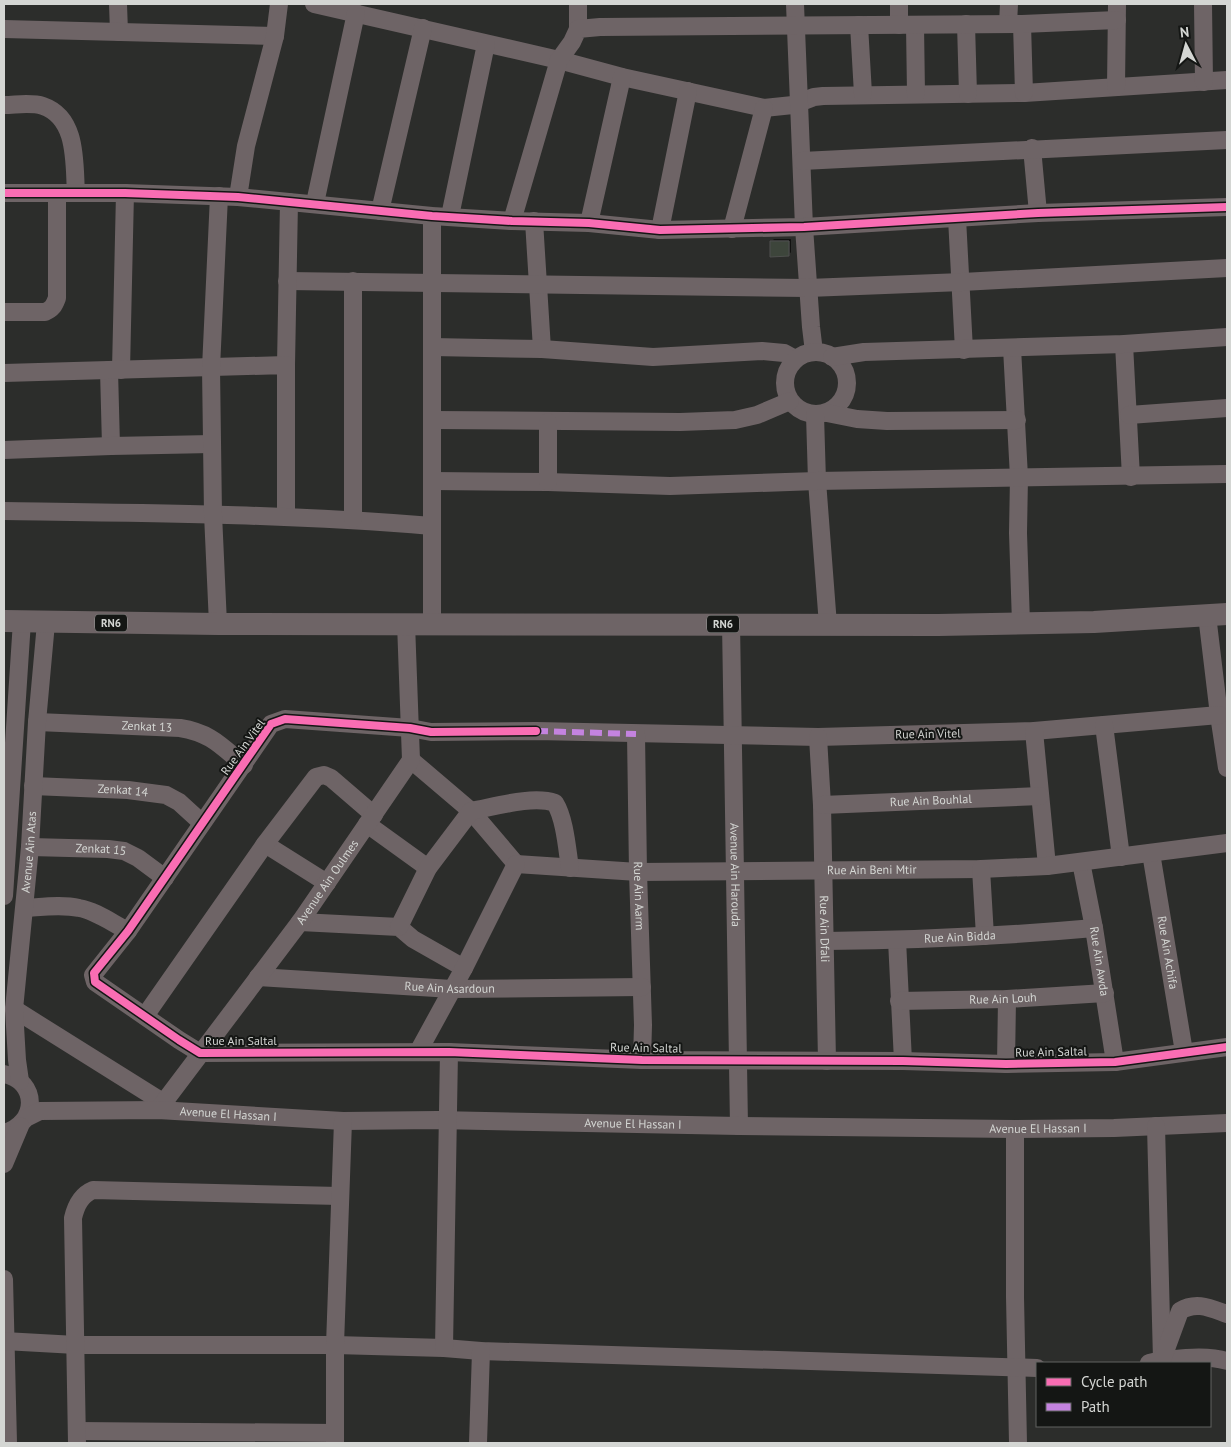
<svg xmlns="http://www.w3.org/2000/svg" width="1231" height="1447" font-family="'PT Sans',sans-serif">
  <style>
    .building { fill: #3c453a; stroke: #4f504e; filter: url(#shadow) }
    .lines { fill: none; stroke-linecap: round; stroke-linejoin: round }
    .minor { stroke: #6e6466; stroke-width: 18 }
    .major { stroke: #6e6466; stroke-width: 22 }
    .quiet { stroke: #c483df; stroke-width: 6; stroke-dasharray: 12 6; stroke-linecap: butt }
    .cycleway-casing { stroke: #141614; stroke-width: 11 }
    .cycleway { stroke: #f96db3; stroke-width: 8 }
    .labels { text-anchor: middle; stroke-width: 4; stroke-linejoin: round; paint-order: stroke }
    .shield { fill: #141614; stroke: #9a9c9a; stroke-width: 1 }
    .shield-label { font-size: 11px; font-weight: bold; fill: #d4d6d3 }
    .street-label { font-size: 12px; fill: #d4d6d3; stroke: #141614 }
  </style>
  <defs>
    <filter id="shadow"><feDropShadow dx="4" dy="-4" stdDeviation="0" flood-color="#0009"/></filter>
  </defs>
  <rect width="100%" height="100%" fill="#2c2d2b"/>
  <!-- building -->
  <path class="building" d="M 770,241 L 789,241 L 789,256 L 770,257 Z"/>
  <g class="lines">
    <!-- minor -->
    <g class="minor">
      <path d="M 118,4 L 119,32"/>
      <path d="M 314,4 L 559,60 L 622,77 L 764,108 L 793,105 L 814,97 L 823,96 L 1024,93 L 1227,80"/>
      <path d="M 795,4 L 804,227 L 811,327 L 814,352"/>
      <path d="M 1203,4 L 1204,82"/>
      <path d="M 966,24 L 968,94"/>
      <path d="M 1008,24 L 1009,4"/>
      <path d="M 1022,24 L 1024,93"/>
      <path d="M 859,25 L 863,94"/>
      <path d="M 899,25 L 899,4"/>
      <path d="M 915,25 L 916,94"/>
      <path d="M 4,29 L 275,36"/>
      <path d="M 578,29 L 578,4"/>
      <path d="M 1116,87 L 1117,4"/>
      <path d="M 4,105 C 16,105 31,102 43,106 C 78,118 74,164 76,193"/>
      <path d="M 1032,148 L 1038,213"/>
      <path d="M 802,161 L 1227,140"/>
      <path d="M 4,193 L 125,193 L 238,197 L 432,216 L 512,221 L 589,223 L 660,230 L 804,227 L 1038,213 L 1227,207"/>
      <path d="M 238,197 L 246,146 L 275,36 L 279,4"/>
      <path d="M 315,203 L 356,13"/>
      <path d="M 380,211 L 423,28"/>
      <path d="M 450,216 L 486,44"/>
      <path d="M 957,218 L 964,350"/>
      <path d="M 512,221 L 559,60 L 572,42 L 578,29 L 600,27 L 1022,24 L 1117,20"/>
      <path d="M 534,221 L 542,349"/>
      <path d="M 589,223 L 622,77"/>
      <path d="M 732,229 L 764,108"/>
      <path d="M 660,230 L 688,91"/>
      <path d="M 287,281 L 808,288 L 962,282 L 1227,268"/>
      <path d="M 4,312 L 45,312 C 52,309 54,306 57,298 L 57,193"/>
      <path d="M 1124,344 L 1131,477"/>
      <path d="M 432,347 L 542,349 L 653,357 L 762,351 L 784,353 L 795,359"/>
      <path d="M 1012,348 L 1019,477 L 1018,533 L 1021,623"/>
      <circle cx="816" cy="383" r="31"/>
      <path d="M 832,357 L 864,352 L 1124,344 L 1227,337"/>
      <path d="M 286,365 L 289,202"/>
      <path d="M 109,370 L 111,446"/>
      <path d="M 121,370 L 125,193"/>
      <path d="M 4,373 L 286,365 L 286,517"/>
      <path d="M 827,413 L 857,419 L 887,421 L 1017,420"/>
      <path d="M 815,415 L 817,481 L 828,625"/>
      <path d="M 1129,415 L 1227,408"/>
      <path d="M 433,420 L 680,422 L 735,420 L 757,415 L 790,401"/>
      <path d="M 4,450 L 111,446 L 212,444"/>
      <path d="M 432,481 L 548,482 L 670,486 L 817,481 L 1227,474"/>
      <path d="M 548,482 L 548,422"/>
      <path d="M 4,511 C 147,513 290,514 432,526"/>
      <path d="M 353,519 L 353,281"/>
      <path d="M 1207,615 L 1219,715 L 1227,768"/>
      <path id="s1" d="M 731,623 L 739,1126"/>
      <path d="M 218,624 L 213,514 L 211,368 L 219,196"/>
      <path d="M 432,624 L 432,216"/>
      <path d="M 1219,715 L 1034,731 L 818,737 L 536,731 L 431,732 L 410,728 L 285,719 L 271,724 L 128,931 L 93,975 L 95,982 L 179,1040 L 200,1053 L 449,1052 L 642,1060 L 903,1061 L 1006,1064 L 1115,1062 L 1227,1047"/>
      <path id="s2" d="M 37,722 L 180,728 C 211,733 221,746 244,765"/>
      <path d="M 1104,725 L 1121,857"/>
      <path d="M 1034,731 L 1047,866"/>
      <path id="s3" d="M 636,734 L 638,872 L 643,1025 L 642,1060"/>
      <path id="s4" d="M 818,737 L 822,805 L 827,1061"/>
      <path d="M 411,760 L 471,811 L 516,864"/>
      <path id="s5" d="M 33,786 L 128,790 L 166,795 L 179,802 L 202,823"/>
      <path id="s6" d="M 822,805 L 1040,796"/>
      <path d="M 367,824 L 428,868"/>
      <path d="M 265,844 L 327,883"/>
      <path id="s7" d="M 30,847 L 108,849 L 124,851 L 138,858 L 165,878"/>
      <path id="s8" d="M 1151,853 L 1184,1052"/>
      <path id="s9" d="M 1081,862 L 1094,928 L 1115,1062"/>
      <path id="s10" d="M 516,864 L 638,872 L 981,869 L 1047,866 L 1227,843"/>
      <path d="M 981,869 L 985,936"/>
      <path d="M 4,896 L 22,621"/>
      <path d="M 25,908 C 42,907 62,904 79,908 C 96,911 112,923 128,931"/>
      <path d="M 300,922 L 399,927 L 413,939 L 464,968"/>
      <path d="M 399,927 L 428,868 L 471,811 C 494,807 533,795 555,803 C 565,819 567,849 570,868"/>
      <path d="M 897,940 L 903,1061"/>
      <path id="s11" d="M 826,941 C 915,940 1005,936 1094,928"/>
      <path id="s12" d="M 258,977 L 452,989 L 642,987"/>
      <path id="s13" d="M 899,1001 L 1007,999 L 1105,993"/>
      <path d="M 14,1009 L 164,1103"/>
      <path d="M 145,1016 L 265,844 L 316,777 L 324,775 L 331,778 L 374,815"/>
      <path d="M 418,1052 L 464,968 L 516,864"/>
      <path d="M 1006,1064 L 1007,999"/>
      <path d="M 4,1074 C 39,1081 38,1124 4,1133"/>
      <path id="s14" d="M 20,1081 L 17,1060 L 14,1009 L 30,847 L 37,722 L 46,623"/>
      <path id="s15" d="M 158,1110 L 300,922 L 411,760 L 406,623"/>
      <path id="s16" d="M 26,1118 L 40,1111 L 158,1110 L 343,1121 L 437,1120 L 739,1126 L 1015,1129 L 1114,1128 L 1227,1123"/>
      <path d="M 1156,1126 L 1162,1360 C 1184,1358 1207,1355 1227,1361"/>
      <path d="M 1015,1129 L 1015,1297 L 1018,1443"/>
      <path d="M 4,1164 L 20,1126"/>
      <path d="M 4,1279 L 8,1443"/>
      <path d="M 4,1341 L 76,1345 L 335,1345 L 444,1348 L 481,1351 L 1037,1368"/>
      <path d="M 444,1348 L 449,1052"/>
      <path d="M 1149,1363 L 1162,1360 L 1180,1311 C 1196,1301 1210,1308 1227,1314"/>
      <path d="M 77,1431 L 335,1433"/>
      <path d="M 77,1443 L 73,1218 C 76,1205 81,1195 93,1190 L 339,1196"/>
      <path d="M 335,1443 L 335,1345 L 343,1121"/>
      <path d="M 478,1443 L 481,1351"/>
    </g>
    <!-- major -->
    <path class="major" d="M 4,621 L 218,624 L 938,625 L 1094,622 L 1227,614"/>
    <!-- quiet -->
    <path class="quiet" d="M 536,731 L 636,734"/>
    <!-- cycleway casing -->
    <g class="cycleway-casing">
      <g id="cycleway">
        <path d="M 4,193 L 125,193 L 238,197 L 432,216 L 512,221 L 589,223 L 660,230 L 804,227 L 1038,213 L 1227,207"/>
        <path d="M 536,731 L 431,732 L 410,728 L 285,719 L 271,724 L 128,931 L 94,973 L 95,982 L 179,1040 L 200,1053 L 449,1052 L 642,1060 L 903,1061 L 1006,1064 L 1115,1062 L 1227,1047"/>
      </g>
    </g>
    <!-- cycleway -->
    <use href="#cycleway" class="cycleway"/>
  </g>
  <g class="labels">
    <!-- shield labels -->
    <g class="shield">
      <rect x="95" y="614.5" width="32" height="17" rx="4"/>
      <rect x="707" y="615.5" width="32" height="17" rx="4"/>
    </g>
    <g class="shield-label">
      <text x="111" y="627">RN6</text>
      <text x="723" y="628">RN6</text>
    </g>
    <!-- street labels -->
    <g class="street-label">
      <text dy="4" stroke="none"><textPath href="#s2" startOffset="110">Zenkat 13</textPath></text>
      <text transform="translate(928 734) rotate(-1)" y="4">Rue Ain Vitel</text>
      <text transform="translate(243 747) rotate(-54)" y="4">Rue Ain Vitel</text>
      <text dy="4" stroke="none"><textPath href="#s5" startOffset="90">Zenkat 14</textPath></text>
      <text dy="4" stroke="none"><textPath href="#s6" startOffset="109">Rue Ain Bouhlal</textPath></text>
      <text dy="4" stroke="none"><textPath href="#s14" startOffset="230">Avenue Ain Atas</textPath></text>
      <text dy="4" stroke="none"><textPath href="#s7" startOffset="71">Zenkat 15</textPath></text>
      <text dy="4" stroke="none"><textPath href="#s10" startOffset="356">Rue Ain Beni Mtir</textPath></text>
      <text dy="4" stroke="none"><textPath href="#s1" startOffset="252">Avenue Ain Harouda</textPath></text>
      <text dy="4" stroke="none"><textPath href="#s15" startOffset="284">Avenue Ain Oulmes</textPath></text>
      <text dy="4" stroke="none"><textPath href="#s3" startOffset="162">Rue Ain Aarm</textPath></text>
      <text dy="4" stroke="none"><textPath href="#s4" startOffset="192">Rue Ain Dfali</textPath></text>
      <text dy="4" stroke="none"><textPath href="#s11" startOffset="134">Rue Ain Bidda</textPath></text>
      <text dy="4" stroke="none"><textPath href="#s8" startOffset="101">Rue Ain Achifa</textPath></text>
      <text dy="4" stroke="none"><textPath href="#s9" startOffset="101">Rue Ain Awda</textPath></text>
      <text dy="4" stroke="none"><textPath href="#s12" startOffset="192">Rue Ain Asardoun</textPath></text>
      <text dy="4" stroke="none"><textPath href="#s13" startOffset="104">Rue Ain Louh</textPath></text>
      <text x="241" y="1045">Rue Ain Saltal</text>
      <text transform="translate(646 1048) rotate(1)" y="4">Rue Ain Saltal</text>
      <text transform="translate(1051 1052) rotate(-1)" y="4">Rue Ain Saltal</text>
      <text dy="4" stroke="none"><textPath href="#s16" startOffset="204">Avenue El Hassan I</textPath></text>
      <text dy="4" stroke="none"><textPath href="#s16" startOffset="609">Avenue El Hassan I</textPath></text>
      <text dy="4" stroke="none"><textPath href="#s16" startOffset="1014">Avenue El Hassan I</textPath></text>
    </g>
  </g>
  <!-- border -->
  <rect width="1231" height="1447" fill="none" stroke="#d4d6d3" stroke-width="10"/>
  <!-- legend -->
  <rect x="1036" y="1362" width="175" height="65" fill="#141614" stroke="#616360"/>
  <rect x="1046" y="1378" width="25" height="8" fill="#f96db3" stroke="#616360"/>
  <text x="1081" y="1387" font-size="15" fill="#d4d6d3">Cycle path</text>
  <rect x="1046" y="1403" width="25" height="8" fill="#c483df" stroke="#616360"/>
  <text x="1081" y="1412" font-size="15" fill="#d4d6d3">Path</text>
  <!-- north arrow -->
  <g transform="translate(1186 45) rotate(354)" stroke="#141614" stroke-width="4" paint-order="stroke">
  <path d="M0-4L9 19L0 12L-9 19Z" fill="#d4d6d3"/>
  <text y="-8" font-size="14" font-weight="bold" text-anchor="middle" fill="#d4d6d3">N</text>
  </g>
</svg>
